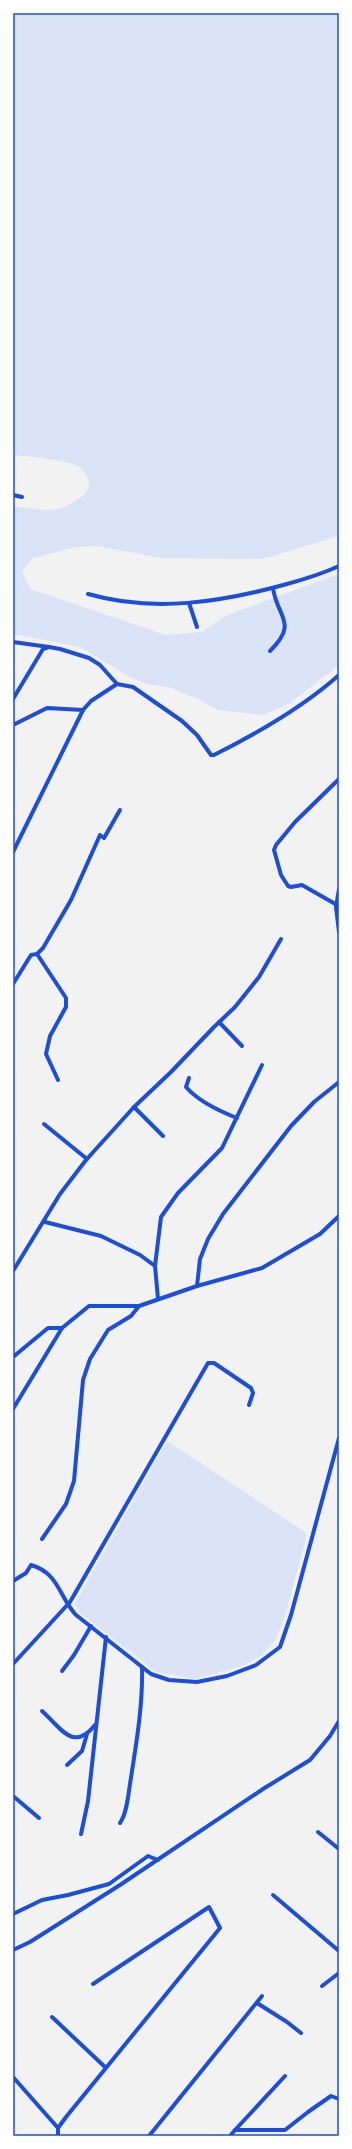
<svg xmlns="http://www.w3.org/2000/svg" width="352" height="2149" font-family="Rubik,sans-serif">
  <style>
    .green { fill: #dbe4f7 }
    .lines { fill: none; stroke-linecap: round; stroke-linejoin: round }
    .minor { stroke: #1d4ed8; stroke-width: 4 }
    .neatline { fill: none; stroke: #1d4ed8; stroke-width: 1.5 }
  </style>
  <rect width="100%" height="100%" fill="#f2f2f2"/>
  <!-- green -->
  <g class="green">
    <path d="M 13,13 L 339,13 L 339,536 L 263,559 L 161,558 L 96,546 L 76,547 L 33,558 L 22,571 L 30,589 L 166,635 L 202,632 L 225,616 L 339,574 L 339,665 L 290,703 L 264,715 L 218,710 L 196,698 L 168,687 L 147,684 L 131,678 L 80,647 L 13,634 L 13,507 C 25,507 38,510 50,510 C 63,510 86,499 89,485 C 90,479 84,470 79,467 C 64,459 30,457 13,455 Z"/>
    <path d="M 167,1441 L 304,1531 L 307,1535 L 286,1613 L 275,1641 L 261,1656 L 242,1666 L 196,1679 L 156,1672 L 79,1612 L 75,1603 Z"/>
  </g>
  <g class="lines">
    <!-- minor -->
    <g class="minor">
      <path d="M 13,495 L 22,497"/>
      <path d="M 88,594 C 154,613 222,602 287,584 C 305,579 322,574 339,566"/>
      <path d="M 189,603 L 197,627"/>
      <path d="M 13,642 L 49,647"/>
      <path d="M 270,651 C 299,622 277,618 273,588"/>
      <path d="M 13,699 L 43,649 L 49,647 L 60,649 L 89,658 L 100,665 L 117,684 L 133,687 L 182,721 L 197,735 L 211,755 L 214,755 C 258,733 302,708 339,675"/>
      <path d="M 13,725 L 47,708 L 83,710"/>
      <path d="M 13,852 L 83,710 L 91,701 L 117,684"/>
      <path d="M 339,889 L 336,907 L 339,932"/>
      <path d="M 337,905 L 302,885 L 291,887 L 288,886 L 281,875 L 274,850 L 276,845 L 295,822 L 339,779"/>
      <path d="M 37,954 L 66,998 L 66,1007 L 50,1036 L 46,1054 L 58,1080"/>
      <path d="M 13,984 L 31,955 L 37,954 L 43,948 L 71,900 L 100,835 L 104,838 L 120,810"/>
      <path d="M 219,1022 L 242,1046"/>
      <path d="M 189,1078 L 186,1087 C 199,1102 219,1111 237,1118"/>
      <path d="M 134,1107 L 163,1136"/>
      <path d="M 44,1124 L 87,1159"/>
      <path d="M 45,1222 L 101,1236 L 140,1255 L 155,1266 L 158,1299"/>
      <path d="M 155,1266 L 161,1217 L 178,1193 L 222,1148 L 262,1065"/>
      <path d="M 13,1271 L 60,1194 L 86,1160 L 134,1107 L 171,1072 L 214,1027 L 235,1007 L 259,977 L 281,939"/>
      <path d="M 197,1286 L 200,1259 L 208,1239 L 223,1214 L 291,1126 L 314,1102 L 339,1082"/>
      <path d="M 13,1357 L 48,1328 L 62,1328"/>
      <path d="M 13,1409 L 62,1328 L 89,1306 L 139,1306"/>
      <path d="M 42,1539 L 66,1504 L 74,1481 L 83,1380 L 90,1359 L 108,1330 L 131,1316 L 139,1306 L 197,1286 L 262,1268 L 320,1234 L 339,1216"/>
      <path d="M 13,1581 L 26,1573 L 31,1565 C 59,1573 59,1597 76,1615 L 151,1674 L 169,1680 L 197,1682 L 227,1676 L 256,1665 L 280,1647 L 291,1615 L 339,1438"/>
      <path d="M 13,1664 L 70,1602 L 208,1363 L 214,1363 L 251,1388 L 253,1393 L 249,1405"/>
      <path d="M 62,1671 L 74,1655 L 91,1626"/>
      <path d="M 42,1711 C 60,1727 73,1753 95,1725"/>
      <path d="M 67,1765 L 82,1751 L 87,1734"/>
      <path d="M 13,1796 L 39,1818"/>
      <path d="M 120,1823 C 127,1813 128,1796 130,1784 C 136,1745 143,1706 142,1667"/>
      <path d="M 318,1832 L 339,1849"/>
      <path d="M 81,1834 L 88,1801 L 106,1637"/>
      <path d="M 273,1895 L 339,1951"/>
      <path d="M 13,1914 L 42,1900 L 68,1895 L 109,1884 L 148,1856 L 158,1860"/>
      <path d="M 13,1950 L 30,1942 L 120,1885 L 263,1789 L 310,1760 L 330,1736 L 339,1721"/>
      <path d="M 322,1986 L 339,1973"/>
      <path d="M 257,2003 L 287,2022 L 301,2033"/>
      <path d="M 52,2017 L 105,2067"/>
      <path d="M 13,2077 L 58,2128"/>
      <path d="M 235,2130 L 285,2076"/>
      <path d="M 58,2136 L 58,2128 L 66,2117 L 220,1928 L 209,1907 L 93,1984"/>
      <path d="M 149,2136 L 262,1996"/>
      <path d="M 230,2136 L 235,2130 L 285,2130 L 308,2112 L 331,2096 L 339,2099"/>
    </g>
  </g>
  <!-- border -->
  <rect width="352" height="2149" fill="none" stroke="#ffffff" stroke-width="28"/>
  <rect x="14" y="14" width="324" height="2121" class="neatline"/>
</svg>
